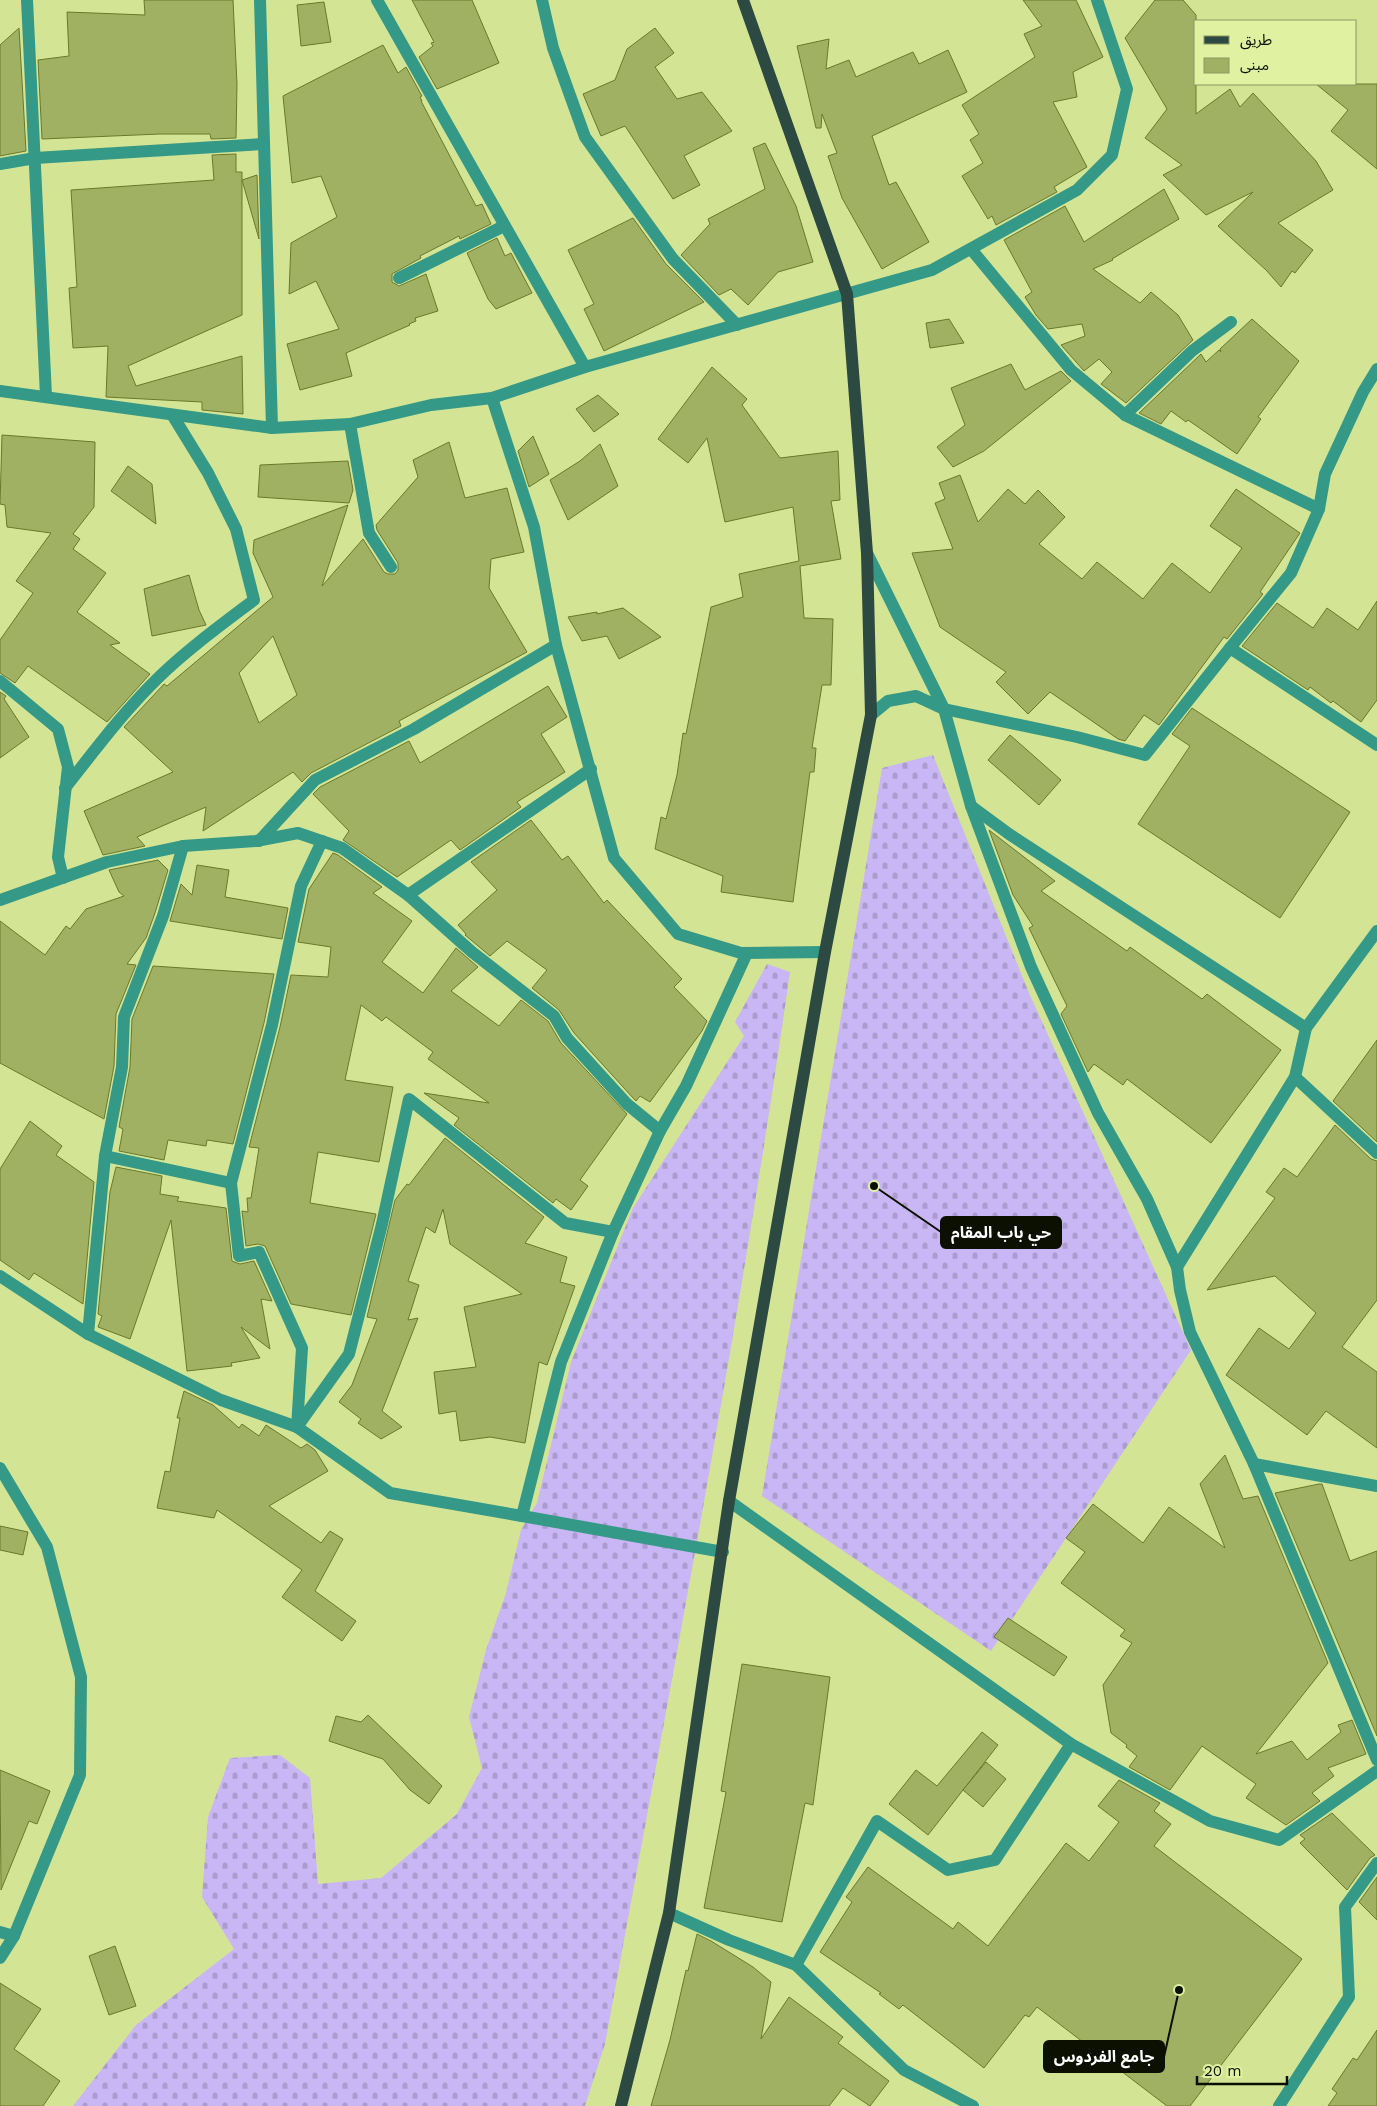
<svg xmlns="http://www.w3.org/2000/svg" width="1377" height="2106" font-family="'Work Sans','Noto Sans Arabic',sans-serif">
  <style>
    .cemetery { fill: url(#cemetery-stones) }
    .building { fill: #a1b163; stroke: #6a782a; fill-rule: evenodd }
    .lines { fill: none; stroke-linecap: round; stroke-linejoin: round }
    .minor { stroke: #359987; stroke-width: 12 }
    .major { stroke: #2c4942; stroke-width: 12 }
    .leader { fill: none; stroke: #0b1000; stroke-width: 2 }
    .callout-dot { fill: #0b1000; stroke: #e0f2a2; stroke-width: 2 }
    .callout { fill: #0b1000; stroke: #0b1000; stroke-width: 2 }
    .callout-label { font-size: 16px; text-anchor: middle; font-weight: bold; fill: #fff }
  </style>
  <defs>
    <pattern id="cemetery-stones" width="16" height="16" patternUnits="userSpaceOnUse" patternTransform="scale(1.25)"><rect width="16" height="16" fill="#c9b6f4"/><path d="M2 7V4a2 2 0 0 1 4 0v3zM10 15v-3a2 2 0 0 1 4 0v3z" fill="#ab9bcf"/></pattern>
  </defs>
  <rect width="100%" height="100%" fill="#d3e595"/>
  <!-- cemetery -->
  <g class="cemetery">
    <path d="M 933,755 L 1029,993 L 1191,1350 L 991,1651 L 762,1496 L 882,768 Z"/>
    <path d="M 767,964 L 790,972 C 739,1331 670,1688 605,2044 L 585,2106 L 73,2106 L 136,2025 L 234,1949 L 202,1897 L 208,1817 L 230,1758 L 280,1755 L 310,1778 L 318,1884 L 381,1878 L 457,1814 L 482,1768 L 469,1717 L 486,1650 L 506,1593 L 521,1530 L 537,1503 L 571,1362 L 633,1208 L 744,1036 L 735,1022 Z"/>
  </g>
  <!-- building -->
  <g class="building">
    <path d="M 144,0 L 233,0 L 237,84 L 236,138 L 211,139 L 210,134 L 160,134 L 42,139 L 38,60 L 69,56 L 67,12 L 145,15 Z"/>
    <path d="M 412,0 L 472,0 L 499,63 L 437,89 L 419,57 L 433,46 L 431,43 L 434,42 Z"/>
    <path d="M 1023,0 L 1076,0 L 1103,57 L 1073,72 L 1077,97 L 1053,102 L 1087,167 L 1054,187 L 1057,192 L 996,225 L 992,216 L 988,219 L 962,176 L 983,163 L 970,140 L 979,134 L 962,105 L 1035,57 L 1024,34 L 1042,26 Z"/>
    <path d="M 1155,0 L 1183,0 L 1196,15 L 1196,114 L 1230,89 L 1240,107 L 1253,93 L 1316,161 L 1333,190 L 1278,223 L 1313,250 L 1295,273 L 1292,271 L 1281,287 L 1266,270 L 1218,226 L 1253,192 L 1206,215 L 1163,175 L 1182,165 L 1145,138 L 1167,109 L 1125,38 Z"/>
    <path d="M 324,2 L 331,42 L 301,46 L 297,5 Z"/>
    <path d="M 19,28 L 26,151 L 0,156 L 0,45 Z"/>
    <path d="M 655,28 L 674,53 L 655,67 L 677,99 L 702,92 L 732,131 L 684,156 L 700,185 L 673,199 L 625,126 L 601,136 L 583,94 L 615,80 L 627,49 Z"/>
    <path d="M 829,39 L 826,69 L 849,60 L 856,77 L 913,52 L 919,64 L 948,50 L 967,92 L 872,136 L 889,185 L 896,182 L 929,242 L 882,269 L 842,198 L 828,156 L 837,153 L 822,114 L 821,128 L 816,128 L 797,46 Z"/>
    <path d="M 383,45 L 398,73 L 406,67 L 422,96 L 420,97 L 422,101 L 421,101 L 476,206 L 482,204 L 491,224 L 460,239 L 459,236 L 420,256 L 421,258 L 392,274 L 392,282 L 399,286 L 426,274 L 438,311 L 415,318 L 416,321 L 409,324 L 410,325 L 346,353 L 352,376 L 300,390 L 287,344 L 339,329 L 316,281 L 289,294 L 291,243 L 337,217 L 321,176 L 292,183 L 283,96 Z"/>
    <path d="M 1316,84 L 1377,84 L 1377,169 L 1331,131 L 1348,110 Z"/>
    <path d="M 765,143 L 796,206 L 813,262 L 778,272 L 748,305 L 731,289 L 719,295 L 681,255 L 710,224 L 708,219 L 765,189 L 753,148 Z"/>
    <path d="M 236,154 L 236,172 L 242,172 L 242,315 L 128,366 L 136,386 L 242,356 L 243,414 L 202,410 L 202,402 L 106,397 L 108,346 L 73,348 L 69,288 L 77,287 L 71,190 L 214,180 L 212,155 Z"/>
    <path d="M 257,175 L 259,239 L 242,180 Z"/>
    <path d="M 1164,189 L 1179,219 L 1112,259 L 1113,260 L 1093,269 L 1140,303 L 1151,292 L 1178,315 L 1193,340 L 1126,403 L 1101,384 L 1112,372 L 1099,359 L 1084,371 L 1061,345 L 1085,336 L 1082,324 L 1048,329 L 1036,315 L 1025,297 L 1032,292 L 1004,240 L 1065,206 L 1084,242 Z"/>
    <path d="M 633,218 L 666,264 L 704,302 L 604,351 L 584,309 L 594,304 L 568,250 Z"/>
    <path d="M 497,238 L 505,256 L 511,253 L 532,293 L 496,309 L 488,299 L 467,253 Z"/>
    <path d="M 949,319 L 964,343 L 930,348 L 926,323 Z"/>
    <path d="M 1252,319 L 1299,361 L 1258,417 L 1261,419 L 1237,454 L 1188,420 L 1186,422 L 1171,411 L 1161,424 L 1139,413 L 1201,354 L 1206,362 L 1219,350 L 1221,352 L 1220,349 Z"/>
    <path d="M 1011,364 L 1025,390 L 1061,371 L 1071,381 L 984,451 L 953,467 L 937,447 L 965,425 L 951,388 Z"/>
    <path d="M 712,367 L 747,399 L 742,405 L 780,458 L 838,451 L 840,500 L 831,501 L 841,559 L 800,566 L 804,618 L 833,619 L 831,685 L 822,685 L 812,748 L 816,748 L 814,772 L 810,772 L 793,902 L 721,892 L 723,876 L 655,849 L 661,817 L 666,819 L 677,775 L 683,733 L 686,734 L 711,607 L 743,597 L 739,574 L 799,561 L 793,507 L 725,522 L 707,438 L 688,463 L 658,439 Z"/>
    <path d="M 598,395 L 619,414 L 594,432 L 576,409 Z"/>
    <path d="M 2,435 L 95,442 L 94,507 L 73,534 L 80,539 L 73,549 L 106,573 L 77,612 L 120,643 L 110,645 L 150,674 L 107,722 L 28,666 L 15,683 L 0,673 L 0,640 L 33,593 L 16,581 L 51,533 L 7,527 L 5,505 L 0,504 Z"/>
    <path d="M 533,436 L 549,474 L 529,487 L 518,451 Z"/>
    <path d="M 449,442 L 465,498 L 507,488 L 524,552 L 491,559 L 489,588 L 527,652 L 399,721 L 401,726 L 311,773 L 302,782 L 293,772 L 203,831 L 206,807 L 137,837 L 145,846 L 103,855 L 84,811 L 173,772 L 124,727 L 164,684 L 167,686 L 273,597 L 253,553 L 254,540 L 348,505 L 322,586 L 363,539 L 384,572 L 388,574 L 395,574 L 398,570 L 398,563 L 377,530 L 376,525 L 418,477 L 413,460 ZM 273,636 L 297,695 L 259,723 L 239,673 Z"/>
    <path d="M 600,444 L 618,486 L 568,520 L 550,480 L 580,461 Z"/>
    <path d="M 348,461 L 353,490 L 349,503 L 258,497 L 260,465 Z"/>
    <path d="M 128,466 L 152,484 L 156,524 L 111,491 Z"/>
    <path d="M 960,475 L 978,522 L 1008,489 L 1025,504 L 1038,490 L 1065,517 L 1039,544 L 1082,579 L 1097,562 L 1143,599 L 1172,563 L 1210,593 L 1242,548 L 1210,526 L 1236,489 L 1300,533 L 1260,592 L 1263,594 L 1227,639 L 1224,637 L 1159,725 L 1144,715 L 1125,741 L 1118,739 L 1050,692 L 1028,714 L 996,682 L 1006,672 L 940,627 L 912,553 L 953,549 L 935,503 L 945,499 L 939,483 Z"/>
    <path d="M 189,575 L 199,610 L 206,625 L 152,636 L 144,589 Z"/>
    <path d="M 1377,601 L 1377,700 L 1361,722 L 1333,701 L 1331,703 L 1310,687 L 1308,690 L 1242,646 L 1277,603 L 1313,628 L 1327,608 L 1358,630 Z"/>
    <path d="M 623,608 L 661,637 L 619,659 L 607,636 L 582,641 L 568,617 L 597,612 L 597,614 Z"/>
    <path d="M 548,686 L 567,717 L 541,734 L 565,772 L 517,802 L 521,807 L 460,850 L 451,840 L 397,877 L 343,840 L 349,831 L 313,794 L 320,787 L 409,741 L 420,763 Z"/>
    <path d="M 0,692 L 6,696 L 4,699 L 29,737 L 0,758 Z"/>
    <path d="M 1192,708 L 1350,812 L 1280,918 L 1138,824 L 1190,746 L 1172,734 Z"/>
    <path d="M 1010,735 L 1061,780 L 1039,805 L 988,760 Z"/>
    <path d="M 531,820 L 562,860 L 568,856 L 604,903 L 607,900 L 682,979 L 674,987 L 707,1021 L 702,1031 L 650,1102 L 640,1096 L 636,1101 L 633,1098 L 574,1033 L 559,1010 L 532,988 L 547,970 L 507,941 L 490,956 L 465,935 L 466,934 L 458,925 L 497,890 L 471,862 Z"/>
    <path d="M 989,830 L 1055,881 L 1041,891 L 1127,951 L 1130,947 L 1202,999 L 1207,994 L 1281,1050 L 1211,1143 L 1127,1079 L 1123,1085 L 1094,1064 L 1088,1072 L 1061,1014 L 1067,1006 L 1029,928 L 1033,926 L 1013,895 Z"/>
    <path d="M 333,853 L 338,855 L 382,887 L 373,893 L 412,921 L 382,962 L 423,993 L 456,948 L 478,967 L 451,991 L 499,1026 L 521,1000 L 548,1021 L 561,1043 L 627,1114 L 580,1180 L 588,1186 L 571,1210 L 556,1199 L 553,1203 L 454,1125 L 459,1118 L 424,1093 L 489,1103 L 428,1059 L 433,1052 L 386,1017 L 382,1021 L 361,1005 L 345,1080 L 393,1087 L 379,1162 L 318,1152 L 310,1203 L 376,1214 L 351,1315 L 291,1304 L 265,1246 L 258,1244 L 246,1246 L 242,1211 L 248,1212 L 247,1198 L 251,1198 L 259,1148 L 249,1147 L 280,1027 L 291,975 L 328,977 L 331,947 L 298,942 L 309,889 Z"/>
    <path d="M 158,860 L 168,870 L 155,913 L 146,938 L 127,964 L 136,965 L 116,1014 L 114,1066 L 104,1119 L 0,1063 L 0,921 L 45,955 L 66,926 L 70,929 L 86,909 L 124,896 L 119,892 L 109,870 Z"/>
    <path d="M 197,865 L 229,870 L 225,897 L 288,908 L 282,939 L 170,921 L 181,884 L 192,895 Z"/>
    <path d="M 153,966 L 274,974 L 264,1023 L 233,1144 L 207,1140 L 206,1146 L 168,1140 L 164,1160 L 119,1151 L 123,1129 L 119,1127 L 130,1067 L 132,1019 Z"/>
    <path d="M 1377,1040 L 1377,1142 L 1333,1101 Z"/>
    <path d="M 30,1121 L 62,1146 L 56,1155 L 94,1182 L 83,1304 L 34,1273 L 29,1280 L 0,1260 L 0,1169 Z"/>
    <path d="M 1335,1125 L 1371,1159 L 1377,1161 L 1377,1300 L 1342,1347 L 1377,1372 L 1377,1448 L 1326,1411 L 1307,1435 L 1226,1375 L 1259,1328 L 1289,1349 L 1316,1313 L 1275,1276 L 1207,1290 L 1275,1198 L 1266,1192 L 1284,1168 L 1297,1177 Z"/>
    <path d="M 445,1138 L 544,1217 L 525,1243 L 567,1257 L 560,1282 L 575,1286 L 547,1365 L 539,1362 L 525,1443 L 490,1437 L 460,1441 L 456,1411 L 439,1414 L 434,1372 L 476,1367 L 464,1307 L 522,1294 L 450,1244 L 443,1209 L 435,1233 L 426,1227 L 408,1281 L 419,1285 L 408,1320 L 418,1318 L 382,1411 L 402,1427 L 381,1439 L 358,1423 L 361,1419 L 339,1402 L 352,1385 L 377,1319 L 367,1317 L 395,1200 L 407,1184 L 409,1185 Z"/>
    <path d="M 116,1167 L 162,1176 L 160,1194 L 179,1197 L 177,1201 L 226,1208 L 232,1261 L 240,1264 L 254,1261 L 272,1301 L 261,1299 L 270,1349 L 241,1327 L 260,1358 L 231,1363 L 232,1366 L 187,1371 L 171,1220 L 130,1339 L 98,1327 L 102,1316 L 98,1314 L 110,1192 Z"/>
    <path d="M 184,1391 L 213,1405 L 239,1428 L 242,1424 L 259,1436 L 266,1425 L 301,1448 L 307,1444 L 315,1450 L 328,1471 L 269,1506 L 321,1543 L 330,1531 L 343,1539 L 315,1591 L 356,1621 L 342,1641 L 282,1597 L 302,1570 L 217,1510 L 214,1518 L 157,1508 L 165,1471 L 170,1472 L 180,1418 L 177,1418 Z"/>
    <path d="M 1225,1455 L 1243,1499 L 1258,1496 L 1328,1663 L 1256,1754 L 1292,1741 L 1307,1760 L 1341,1732 L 1338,1725 L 1352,1720 L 1366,1754 L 1328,1768 L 1334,1776 L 1312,1793 L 1320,1801 L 1286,1825 L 1246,1798 L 1256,1784 L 1202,1746 L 1170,1790 L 1129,1767 L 1137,1756 L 1126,1747 L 1127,1745 L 1111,1733 L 1103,1685 L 1132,1643 L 1120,1636 L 1125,1630 L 1061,1583 L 1085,1552 L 1066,1538 L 1093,1504 L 1143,1543 L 1169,1507 L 1225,1548 L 1200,1484 Z"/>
    <path d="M 1319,1484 L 1322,1484 L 1350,1561 L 1377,1551 L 1377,1736 L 1275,1493 Z"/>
    <path d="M 0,1526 L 28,1532 L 23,1555 L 0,1550 Z"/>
    <path d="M 1008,1618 L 1067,1657 L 1054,1676 L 994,1637 Z"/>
    <path d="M 742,1664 L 830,1677 L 813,1805 L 805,1803 L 782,1922 L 704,1908 L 726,1792 L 721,1791 Z"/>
    <path d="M 368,1715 L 442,1786 L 429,1804 L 410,1790 L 383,1759 L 329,1741 L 336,1716 L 361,1722 Z"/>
    <path d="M 982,1732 L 998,1745 L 928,1835 L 889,1804 L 916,1770 L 937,1786 Z"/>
    <path d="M 986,1762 L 1006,1779 L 983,1807 L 963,1790 Z"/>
    <path d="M 0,1770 L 50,1791 L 37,1824 L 29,1821 L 1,1890 Z"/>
    <path d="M 1119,1780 L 1160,1803 L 1154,1811 L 1171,1824 L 1154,1846 L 1302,1959 L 1190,2106 L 1167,2106 L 1037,2007 L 1029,2017 L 1025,2015 L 984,2068 L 903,2005 L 899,2009 L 879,1994 L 881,1993 L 820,1952 L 852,1902 L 846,1897 L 868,1867 L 953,1929 L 958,1922 L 988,1946 L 1066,1843 L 1089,1861 L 1119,1822 L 1098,1806 Z"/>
    <path d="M 1332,1813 L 1375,1855 L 1370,1858 L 1347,1890 L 1300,1843 L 1305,1839 L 1300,1835 Z"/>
    <path d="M 1377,1877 L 1377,1920 L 1359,1902 Z"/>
    <path d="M 697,1934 L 711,1941 L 753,1967 L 771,1982 L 761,2039 L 789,1997 L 843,2037 L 838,2043 L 889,2081 L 870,2106 L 843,2088 L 829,2106 L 651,2106 L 670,2040 L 686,1970 L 688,1971 Z"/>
    <path d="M 115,1946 L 136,2006 L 109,2015 L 89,1956 Z"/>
    <path d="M 0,1983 L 41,2009 L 14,2049 L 60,2081 L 43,2106 L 0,2106 Z"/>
    <path d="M 1377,2030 L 1377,2106 L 1328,2106 L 1337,2093 L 1332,2089 L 1353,2058 L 1357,2060 Z"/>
  </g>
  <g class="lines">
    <!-- minor -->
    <g class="minor">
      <path d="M 27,0 L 46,396"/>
      <path d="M 260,0 L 272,428"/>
      <path d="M 377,0 L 585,367"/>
      <path d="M 542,0 L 553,48 L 585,137 L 673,259 L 737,325"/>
      <path d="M 0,164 L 35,158 L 264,144"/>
      <path d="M 971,249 L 1071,370 L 1125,415 L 1319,509"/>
      <path d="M 399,278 L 504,226"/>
      <path d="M 0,391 L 272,428 L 350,424 L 431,405 L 492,398 L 585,367 L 932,270 L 1077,190 L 1112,155 L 1127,89 L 1097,0"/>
      <path d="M 492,398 L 534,527 L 556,645 L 614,858 L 678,934 L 741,953 L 825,952"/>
      <path d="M 1125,415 L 1192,351 L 1231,322"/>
      <path d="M 350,424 L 369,533 L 391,567"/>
      <path d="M 867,553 L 944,709 L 971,806 L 1031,967 L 1098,1113 L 1147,1199 L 1177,1267 L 1180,1290 L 1190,1332 L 1254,1464 L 1377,1760"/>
      <path d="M 1230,648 L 1291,573 L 1319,509 L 1325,474 L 1363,392 L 1377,369"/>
      <path d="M 0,681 L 58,729 L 68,767 L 58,857 L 63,878"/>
      <path d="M 871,715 L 888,701 L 916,696 L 944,709 L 1077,737 L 1145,755 L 1230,648 L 1377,745"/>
      <path d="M 65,788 C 95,750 124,711 159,677 C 188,649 221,625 254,600 L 236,529 L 208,473 L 173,416"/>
      <path d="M 971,806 L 1009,834 L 1306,1028 L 1377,931"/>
      <path d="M 259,841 L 315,780 L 414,729 L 556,645"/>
      <path d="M 408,895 L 591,769"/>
      <path d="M 0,900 L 107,862 L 183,846 L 256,841 L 298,833 L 342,848 L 408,895 L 472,952 L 554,1016 L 567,1038 L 627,1104 L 660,1131"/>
      <path d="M 1295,1077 L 1377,1153"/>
      <path d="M 105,1156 L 231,1183"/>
      <path d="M 1177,1267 L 1295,1077 L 1306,1028"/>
      <path d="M 0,1276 L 88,1334 L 221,1400 L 297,1427 L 390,1493 L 522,1516 L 561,1362 L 613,1232"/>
      <path d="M 88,1334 L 105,1156 L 122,1067 L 124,1017 L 163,916 L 183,846"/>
      <path d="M 297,1427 L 349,1354 L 382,1224 L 409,1099 L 565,1223 L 613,1232 L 660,1131 L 686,1086 L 747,953"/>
      <path d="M 297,1427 L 302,1348 L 259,1252 L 239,1256 L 231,1183 L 272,1025 L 301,886 L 322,841"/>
      <path d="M 1254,1464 L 1377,1486"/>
      <path d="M 0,1468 L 47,1547 L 81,1677 L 80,1775 L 14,1936 L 0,1958"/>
      <path d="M 729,1501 L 1071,1744 L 1210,1821 L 1279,1840 L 1377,1771"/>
      <path d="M 522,1516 L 723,1552"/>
      <path d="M 669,1913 L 729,1940 L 796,1965 L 904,2070 L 973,2106"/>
      <path d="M 0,1932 L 14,1936"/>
      <path d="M 796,1965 L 877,1821 L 948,1870 L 995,1860 L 1071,1744"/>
      <path d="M 1279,2106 L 1349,1997 L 1345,1907 L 1377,1863"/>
    </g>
    <!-- major -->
    <path class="major" d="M 621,2106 L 669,1913 L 729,1501 L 825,952 L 871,715 L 867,553 L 847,294 L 743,0"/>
  </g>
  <!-- callouts -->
  <path class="leader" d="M874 1186L941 1232M1179 1990L1164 2057"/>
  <g class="callout-dot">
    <circle cx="874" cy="1186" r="5"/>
    <circle cx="1179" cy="1990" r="5"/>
  </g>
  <g class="callout">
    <rect x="941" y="1217" width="120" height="31" rx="5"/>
    <rect x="1044" y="2041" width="120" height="31" rx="5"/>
  </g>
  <g class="callout-label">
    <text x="1001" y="1238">حي باب المقام</text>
    <text x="1104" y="2062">جامع الفردوس</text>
  </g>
  <!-- legend -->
  <rect x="1194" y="20" width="162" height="65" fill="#e0f2a2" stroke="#8b9861"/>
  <rect x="1204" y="36" width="25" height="8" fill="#2c4942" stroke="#8b9861"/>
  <text x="1240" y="45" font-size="15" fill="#0b1000">طريق</text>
  <rect x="1204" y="58" width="25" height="15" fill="#a1b163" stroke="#8b9861"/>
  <text x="1240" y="70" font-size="15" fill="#0b1000">مبنى</text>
  <!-- scale -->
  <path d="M1197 2076v8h90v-8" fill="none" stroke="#0b1000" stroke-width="2.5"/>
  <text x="1204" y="2076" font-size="15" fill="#0b1000" stroke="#e0f2a2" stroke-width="4" paint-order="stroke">20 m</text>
</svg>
